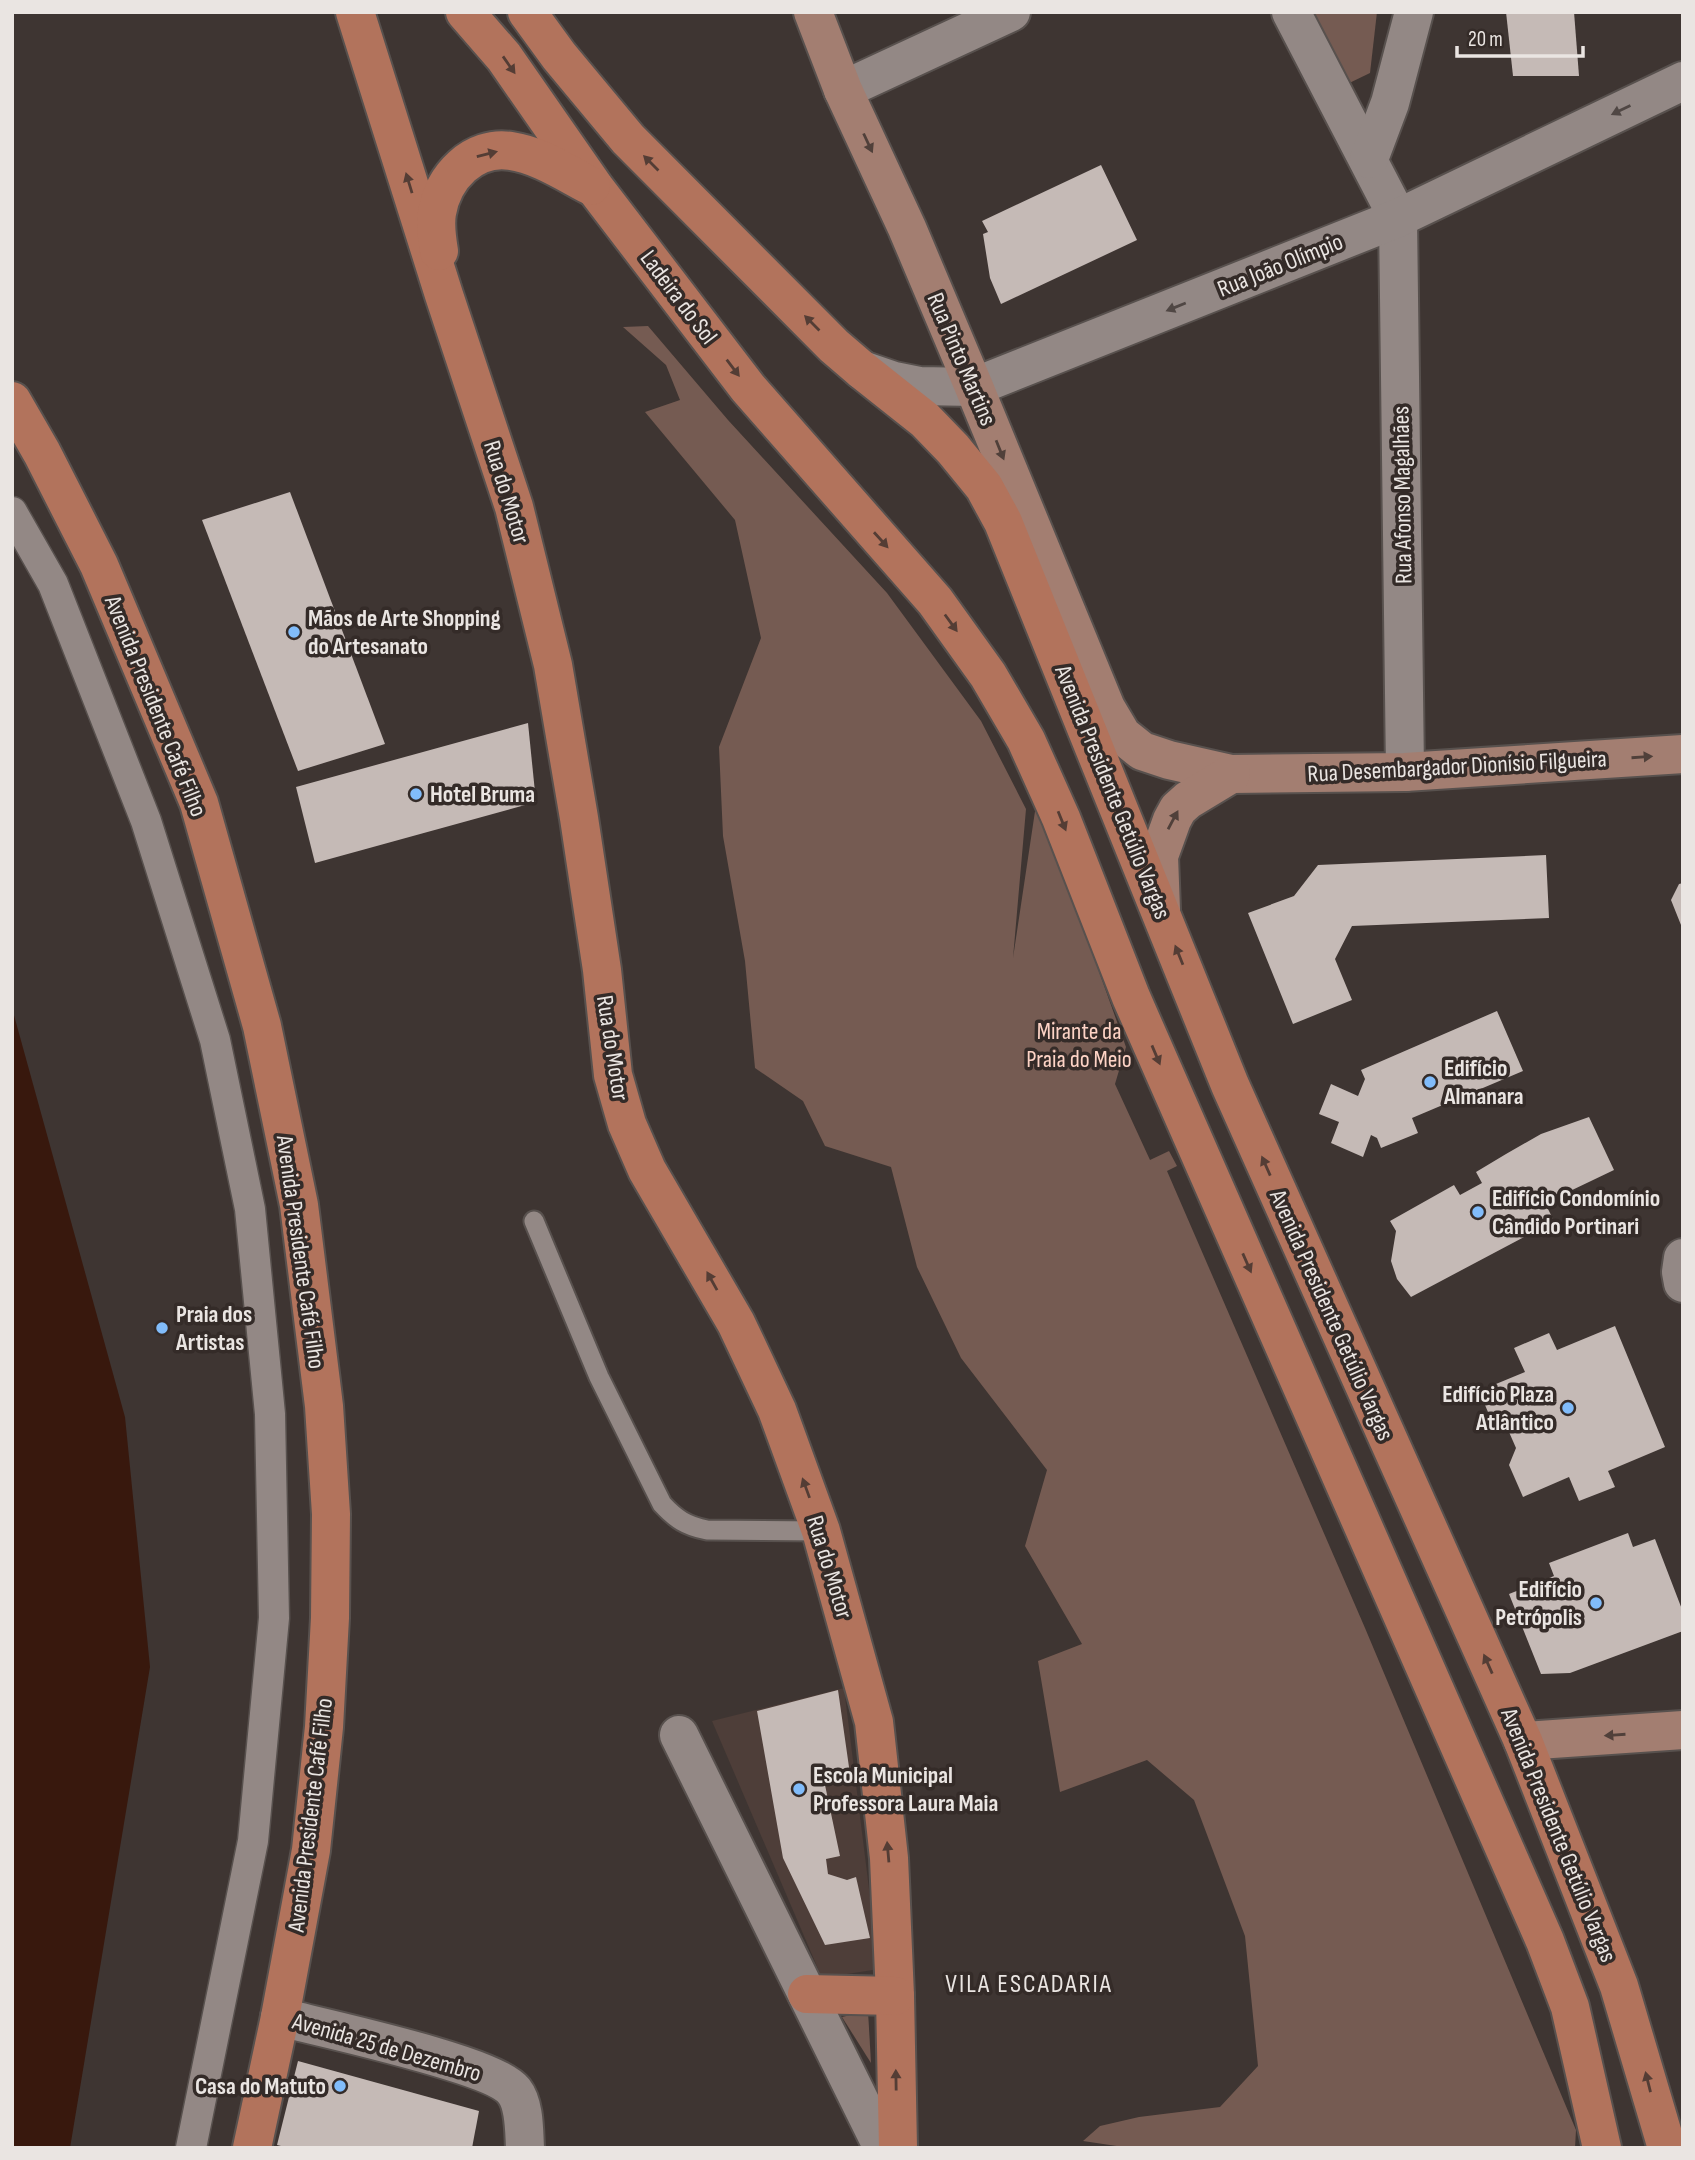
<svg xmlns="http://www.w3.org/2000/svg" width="1695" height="2160" font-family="'Sofia Sans Condensed',sans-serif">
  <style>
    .built { fill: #4e3e39 }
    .green { fill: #755b52 }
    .water { fill: #38180d }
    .building { fill: #c5bab6 }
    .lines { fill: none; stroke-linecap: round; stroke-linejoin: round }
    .service-casing { stroke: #58514e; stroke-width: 23 }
    .pedestrian-casing { stroke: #58514e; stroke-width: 33 }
    .minor-casing { stroke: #58514e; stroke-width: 42 }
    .secondary-casing { stroke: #58514e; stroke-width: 42 }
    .primary-casing { stroke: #58514e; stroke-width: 42 }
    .service { stroke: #938885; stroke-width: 19 }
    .pedestrian { stroke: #938885; stroke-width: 30 }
    .minor { stroke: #938885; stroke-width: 38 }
    .secondary { stroke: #a37e71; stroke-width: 38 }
    .primary { stroke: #b2735c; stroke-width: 38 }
    .oneway { fill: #543d35 }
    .oneway2 { fill: #504744 }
    .oneway3 { fill: #50403a }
    .poi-dot { fill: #81bcfa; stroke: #342b28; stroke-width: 2.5 }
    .labels { text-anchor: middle; stroke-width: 7; stroke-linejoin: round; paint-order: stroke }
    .street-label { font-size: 24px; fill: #eae5e2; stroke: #342b28 }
    .poi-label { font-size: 24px; font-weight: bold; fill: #eae5e2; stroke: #342b28; text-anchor: start }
    .park-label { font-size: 24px; fill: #fed4c6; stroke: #342b28 }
    .neighbourhood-label { font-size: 26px; letter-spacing: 2px; fill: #eae5e2; stroke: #342b28 }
  </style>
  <rect width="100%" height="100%" fill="#3e3532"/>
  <!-- built -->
  <path class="built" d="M 844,1688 L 879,1969 L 822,1978 L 712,1721 Z"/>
  <!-- green -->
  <g class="green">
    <path d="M 1307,12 L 1377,12 L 1370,73 L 1341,87 Z"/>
    <path d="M 648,326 L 728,420 L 887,593 L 981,721 L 1026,809 L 1013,958 L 1037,798 L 1126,1047 L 1115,1084 L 1150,1160 L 1169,1151 L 1177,1166 L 1167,1171 L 1365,1628 L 1576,2130 L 1575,2148 L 1130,2148 L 1083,2141 L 1100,2126 L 1139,2117 L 1220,2107 L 1258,2066 L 1245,1936 L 1194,1800 L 1147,1760 L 1060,1792 L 1038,1661 L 1082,1644 L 1025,1546 L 1047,1470 L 961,1358 L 917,1267 L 891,1167 L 825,1146 L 803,1101 L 755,1068 L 745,961 L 723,836 L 719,747 L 761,638 L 735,520 L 645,412 L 680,400 L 666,365 L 623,327 Z"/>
    <path d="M 868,2011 L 871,2063 L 842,2017 Z"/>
  </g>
  <!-- water -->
  <path class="water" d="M 12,1008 L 125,1417 L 150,1667 L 70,2148 L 12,2148 Z"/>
  <!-- building -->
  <g class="building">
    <path d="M 1506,12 L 1574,12 L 1579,76 L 1513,76 Z"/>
    <path d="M 1101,165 L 1137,240 L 1001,304 L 990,278 L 983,234 L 988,232 L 982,221 Z"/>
    <path d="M 290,492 L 385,744 L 298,771 L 202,520 Z"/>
    <path d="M 528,723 L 536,802 L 315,863 L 296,787 Z"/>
    <path d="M 1546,855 L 1549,918 L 1352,926 L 1335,959 L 1352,1000 L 1293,1024 L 1248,913 L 1294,896 L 1318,865 Z"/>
    <path d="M 1683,883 L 1683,930 L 1671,900 L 1679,884 Z"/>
    <path d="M 1497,1011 L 1523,1071 L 1412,1118 L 1418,1133 L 1381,1148 L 1377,1138 L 1371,1135 L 1363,1157 L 1331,1143 L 1339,1122 L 1319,1114 L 1331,1084 L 1358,1096 L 1365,1079 L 1361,1070 Z"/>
    <path d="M 1589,1117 L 1614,1170 L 1545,1203 L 1554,1221 L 1411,1297 L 1397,1279 L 1391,1261 L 1396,1231 L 1390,1221 L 1454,1185 L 1460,1195 L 1482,1183 L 1476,1172 L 1506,1154 L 1541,1134 Z"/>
    <path d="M 1615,1326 L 1665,1447 L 1608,1471 L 1615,1487 L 1579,1501 L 1569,1477 L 1523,1497 L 1509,1465 L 1516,1448 L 1509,1432 L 1494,1426 L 1479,1391 L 1525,1372 L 1514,1348 L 1549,1333 L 1557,1350 Z"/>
    <path d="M 1628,1533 L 1633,1547 L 1655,1539 L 1683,1612 L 1683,1631 L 1570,1673 L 1541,1674 L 1509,1594 L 1554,1576 L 1549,1563 Z"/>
    <path d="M 838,1690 L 851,1781 L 825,1785 L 840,1856 L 826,1859 L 828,1874 L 847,1880 L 856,1877 L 870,1938 L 825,1945 L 783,1858 L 757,1711 Z"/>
    <path d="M 298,2061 L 479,2111 L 472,2148 L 289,2148 L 277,2145 Z"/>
  </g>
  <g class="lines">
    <!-- service casing -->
    <g class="service-casing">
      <path id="service" d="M 534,1221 L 599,1377 L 662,1504 C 676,1519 686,1526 707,1530 L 821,1531"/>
    </g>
    <!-- pedestrian casing -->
    <g class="pedestrian-casing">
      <path id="pedestrian" d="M 12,512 L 53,584 L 146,821 L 215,1040 L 250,1209 L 270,1414 L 274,1618 L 253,1841 L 191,2148"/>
    </g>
    <!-- minor casing -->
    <g class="minor-casing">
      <g id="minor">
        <path d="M 1291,12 L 1398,218 L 1405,772"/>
        <path d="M 843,90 L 1011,12"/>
        <path d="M 1369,159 L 1390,103 L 1414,12"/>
        <path d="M 862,370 L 894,381 L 919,386 L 974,387 L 1398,218 L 1683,81"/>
        <path d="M 1683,1258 L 1681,1272 L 1683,1283"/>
        <path d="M 679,1735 L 883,2148"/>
        <path d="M 280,2017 C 322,2028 493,2064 514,2091 C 525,2105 524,2131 525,2148"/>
      </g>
    </g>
    <!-- secondary casing -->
    <g class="secondary-casing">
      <g id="secondary">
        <path d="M 813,12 L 843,90 L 907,228 L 974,387 L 1106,708 L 1122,735 L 1142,751 L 1169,760 L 1231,774 L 1405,772 L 1683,754"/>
        <path d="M 1161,910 L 1159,856 L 1172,820 L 1178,809 L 1188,800 L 1231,774"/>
        <path d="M 1523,1741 L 1683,1730"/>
      </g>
    </g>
    <!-- primary casing -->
    <g class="primary-casing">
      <g id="primary">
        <path d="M 355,12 L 444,295 L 514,507 L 553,665 L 579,818 L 602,970 L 613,1075 L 627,1124 L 647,1170 L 736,1323 L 777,1410 L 821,1531 L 874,1722 L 889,1858 L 895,1996 L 898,2148"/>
        <path d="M 465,12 L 504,57 L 595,188 L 748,388 L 935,601 L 988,675 L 1026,740 L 1061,818 L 1131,997 L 1545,1941 L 1570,2007 L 1602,2148"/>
        <path d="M 527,12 L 559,56 L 628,139 L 834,346 L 862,370 L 925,420 L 953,449 L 984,487 L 1003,522 L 1230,1085 L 1523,1741 L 1619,1986 L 1667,2148"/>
        <path d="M 439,251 C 437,239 435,225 437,213 C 443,177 473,145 511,151 C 539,155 566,173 591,186"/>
        <path d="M 12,401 L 42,453 L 99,565 L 199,803 L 262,1026 L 299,1205 L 324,1406 L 331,1514 L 330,1618 L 324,1727 L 311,1850 L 280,2017 L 252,2148"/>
        <path d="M 807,1994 L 895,1996"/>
      </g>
    </g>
    <!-- service -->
    <use href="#service" class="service"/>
    <!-- pedestrian -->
    <use href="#pedestrian" class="pedestrian"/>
    <!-- minor -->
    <use href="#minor" class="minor"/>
    <!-- secondary -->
    <use href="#secondary" class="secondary"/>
    <!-- primary -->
    <use href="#primary" class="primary"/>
  </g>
  <!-- one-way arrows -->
  <defs><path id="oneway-solid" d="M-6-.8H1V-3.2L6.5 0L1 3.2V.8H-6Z" transform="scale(1.75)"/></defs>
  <g class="oneway">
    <use href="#oneway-solid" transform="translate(509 65) rotate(55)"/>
    <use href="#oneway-solid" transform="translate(487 154) rotate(-14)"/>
    <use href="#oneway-solid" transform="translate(651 163) rotate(-135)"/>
    <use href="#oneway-solid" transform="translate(409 183) rotate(-107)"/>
    <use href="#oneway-solid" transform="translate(812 323) rotate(-135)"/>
    <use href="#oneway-solid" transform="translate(733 368) rotate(53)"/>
    <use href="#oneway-solid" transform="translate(881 540) rotate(48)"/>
    <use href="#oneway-solid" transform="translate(951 623) rotate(54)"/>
    <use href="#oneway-solid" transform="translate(1062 821) rotate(68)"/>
    <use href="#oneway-solid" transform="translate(1179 955) rotate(-112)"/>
    <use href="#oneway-solid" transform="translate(1156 1055) rotate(67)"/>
    <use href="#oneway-solid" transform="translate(1266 1166) rotate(-114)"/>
    <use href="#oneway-solid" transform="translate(1247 1263) rotate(66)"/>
    <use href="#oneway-solid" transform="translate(712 1281) rotate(-119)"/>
    <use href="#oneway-solid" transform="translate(806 1488) rotate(-110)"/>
    <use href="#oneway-solid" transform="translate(1488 1664) rotate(-114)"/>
    <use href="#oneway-solid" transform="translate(888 1852) rotate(-95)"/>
    <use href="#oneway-solid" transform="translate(896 2080) rotate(-91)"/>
    <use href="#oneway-solid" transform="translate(1648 2082) rotate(-104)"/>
  </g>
  <g class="oneway2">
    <use href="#oneway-solid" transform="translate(1621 110) rotate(154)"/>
    <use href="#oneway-solid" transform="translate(1176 307) rotate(158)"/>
  </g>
  <g class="oneway3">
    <use href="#oneway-solid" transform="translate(868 143) rotate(65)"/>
    <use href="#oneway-solid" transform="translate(1000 450) rotate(68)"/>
    <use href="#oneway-solid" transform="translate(1642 757) rotate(-4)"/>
    <use href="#oneway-solid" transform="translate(1173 820) rotate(-62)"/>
    <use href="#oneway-solid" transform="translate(1615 1735) rotate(176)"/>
  </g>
  <!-- markers -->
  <g class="poi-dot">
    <circle cx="294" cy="632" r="7"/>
    <circle cx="416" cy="794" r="7"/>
    <circle cx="1430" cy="1082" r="7"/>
    <circle cx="1478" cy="1212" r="7"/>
    <circle cx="162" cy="1328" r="7"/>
    <circle cx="1568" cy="1408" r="7"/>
    <circle cx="1596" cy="1603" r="7"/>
    <circle cx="799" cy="1789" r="7"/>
    <circle cx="340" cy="2086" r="7"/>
  </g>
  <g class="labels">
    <!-- street labels -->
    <g class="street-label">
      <text transform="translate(1280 265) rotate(-22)" y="8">Rua João Olímpio</text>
      <text transform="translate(679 297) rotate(53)" y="8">Ladeira do Sol</text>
      <text transform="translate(962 359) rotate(67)" y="8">Rua Pinto Martins</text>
      <text transform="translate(507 492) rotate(73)" y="8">Rua do Motor</text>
      <text transform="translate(1402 495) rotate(-91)" y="8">Rua Afonso Magalhães</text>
      <text transform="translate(156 706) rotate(68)" y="8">Avenida Presidente Café Filho</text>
      <text transform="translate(1457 766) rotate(-3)" y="8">Rua Desembargador Dionísio Filgueira</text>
      <text transform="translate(1113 792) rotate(68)" y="8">Avenida Presidente Getúlio Vargas</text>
      <text transform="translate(613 1048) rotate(81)" y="8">Rua do Motor</text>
      <text transform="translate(301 1252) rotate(82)" y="8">Avenida Presidente Café Filho</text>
      <text transform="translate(1332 1315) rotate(66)" y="8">Avenida Presidente Getúlio Vargas</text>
      <text transform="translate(830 1567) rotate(73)" y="8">Rua do Motor</text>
      <text transform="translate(310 1815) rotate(-83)" y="8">Avenida Presidente Café Filho</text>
      <text transform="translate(1559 1835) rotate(68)" y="8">Avenida Presidente Getúlio Vargas</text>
      <text transform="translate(387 2047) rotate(16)" y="8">Avenida 25 de Dezembro</text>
    </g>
    <!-- poi labels -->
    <g class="poi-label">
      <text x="308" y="626">Mãos de Arte Shopping<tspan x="308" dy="28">do Artesanato</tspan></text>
      <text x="430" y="802">Hotel Bruma</text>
      <text x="1444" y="1076">Edifício<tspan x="1444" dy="28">Almanara</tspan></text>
      <text x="1492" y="1206">Edifício Condomínio<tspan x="1492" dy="28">Cândido Portinari</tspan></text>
      <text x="176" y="1322">Praia dos<tspan x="176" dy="28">Artistas</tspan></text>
      <text x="1554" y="1402" text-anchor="end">Edifício Plaza<tspan x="1554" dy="28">Atlântico</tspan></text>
      <text x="1582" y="1597" text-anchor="end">Edifício<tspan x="1582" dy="28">Petrópolis</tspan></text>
      <text x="813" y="1783">Escola Municipal<tspan x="813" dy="28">Professora Laura Maia</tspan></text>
      <text x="326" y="2094" text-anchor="end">Casa do Matuto</text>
    </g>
    <!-- park labels -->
    <g class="park-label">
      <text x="1079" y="1039">Mirante da<tspan x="1079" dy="28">Praia do Meio</tspan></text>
    </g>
    <!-- neighbourhood labels -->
    <g class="neighbourhood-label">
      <text x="1029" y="1992">VILA ESCADARIA</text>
    </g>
  </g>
  <!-- border -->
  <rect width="1695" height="2160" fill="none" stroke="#eae5e2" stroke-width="28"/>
  <!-- scale -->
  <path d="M1457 46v10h126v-10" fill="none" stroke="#eae5e2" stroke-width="3.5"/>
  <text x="1468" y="46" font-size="21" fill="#eae5e2" stroke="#342b28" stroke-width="5" paint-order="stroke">20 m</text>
</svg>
